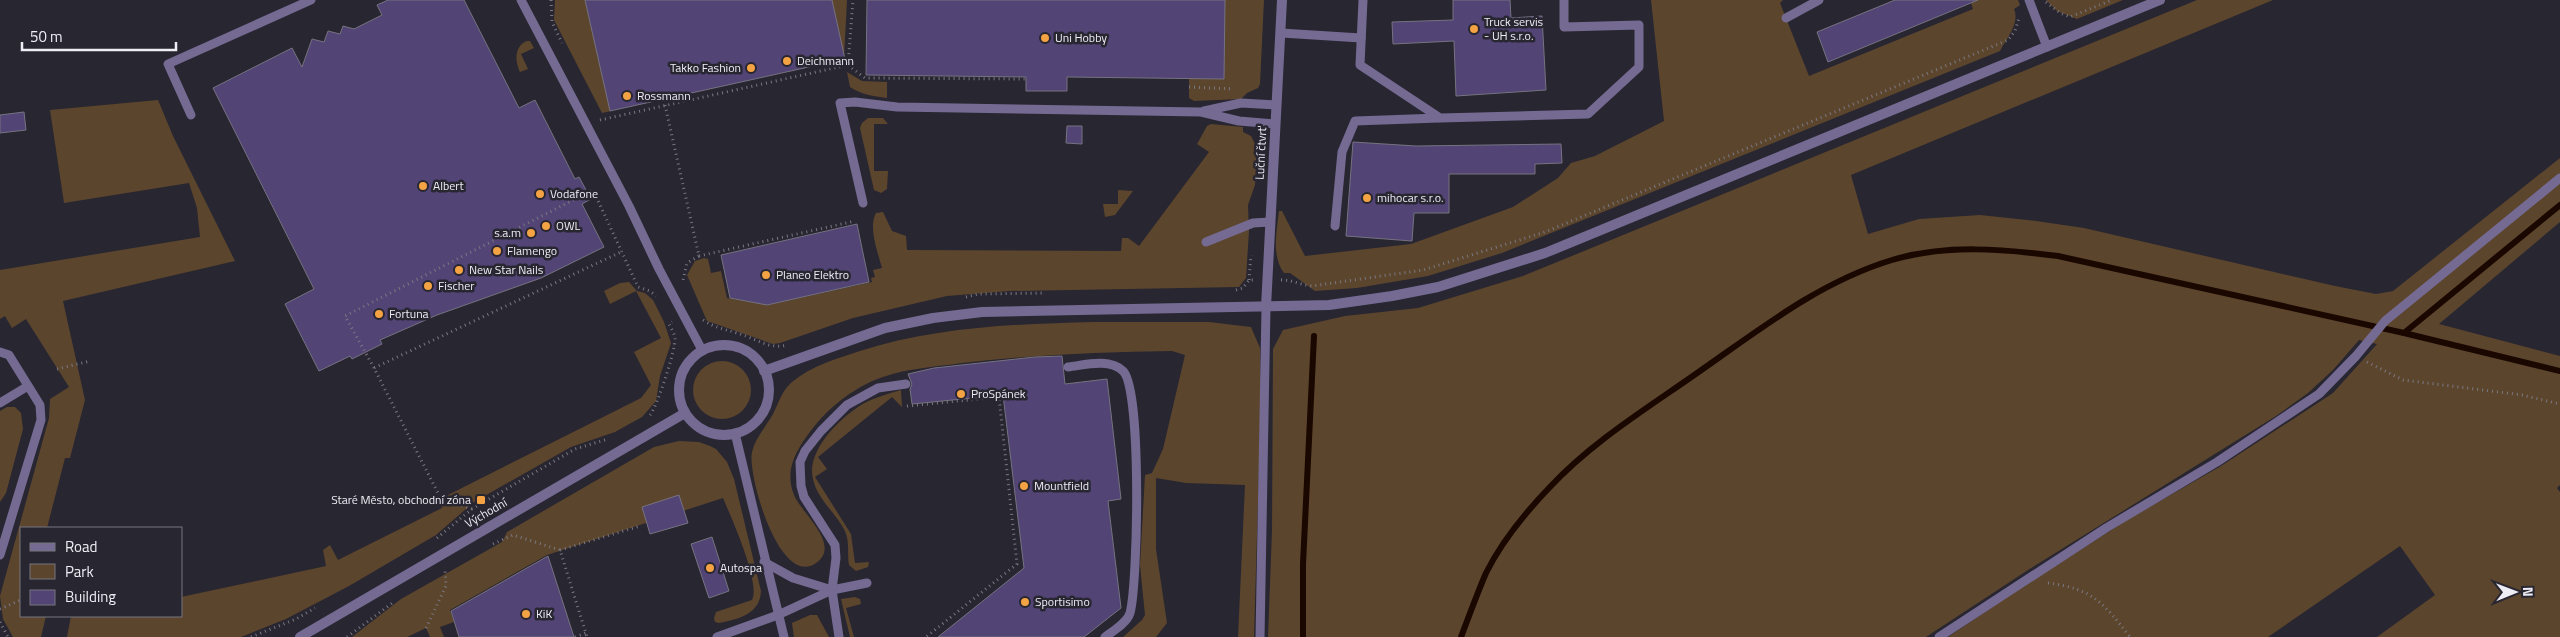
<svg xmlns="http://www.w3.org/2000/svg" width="2560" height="637" font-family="'Titillium Web',sans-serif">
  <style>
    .green { fill: #5c452d }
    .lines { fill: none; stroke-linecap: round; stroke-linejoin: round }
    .stream { stroke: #1a0700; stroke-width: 6 }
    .building { fill: #524475; stroke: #767380 }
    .path { stroke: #7a7882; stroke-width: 3; stroke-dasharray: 1 4; stroke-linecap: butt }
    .lane { stroke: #746a92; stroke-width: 9 }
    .street { stroke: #746a92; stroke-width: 10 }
    .poi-dot { fill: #f4a344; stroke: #282631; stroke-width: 2 }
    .labels { text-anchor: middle; stroke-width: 5; stroke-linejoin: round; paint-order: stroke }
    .poi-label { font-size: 12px; fill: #eeecf4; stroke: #282631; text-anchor: start }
    .street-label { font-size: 12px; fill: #eeecf4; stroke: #282631 }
  </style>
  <rect width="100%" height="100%" fill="#282631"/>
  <!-- green -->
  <g class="green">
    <path d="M 555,0 L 585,0 L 611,111 L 602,113 L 554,20 Z"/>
    <path d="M 831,0 L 847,0 L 844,58 Z"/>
    <path d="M 1225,0 L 1264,0 L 1260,84 L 1258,88 L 1247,93 L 1241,99 L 1194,101 L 1189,98 L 1189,79 L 1223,79 Z"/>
    <path d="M 1651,0 L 1783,0 L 1780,3 L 1809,76 L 1973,9 L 1970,0 L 2018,0 L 2020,5 L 2014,9 C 2020,23 2007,38 2000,51 L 1502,253 L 1428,276 L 1357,288 L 1315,291 L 1290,273 L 1284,273 C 1271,256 1277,230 1279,211 L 1282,211 L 1305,256 L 1411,244 L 1513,207 L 1558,178 L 1571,163 L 1595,156 L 1664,121 Z"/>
    <path d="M 2046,0 L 2123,0 L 2077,19 L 2057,11 Z"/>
    <path d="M 2197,0 L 2273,0 L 1851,175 L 1868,234 L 1919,219 L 1980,215 L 2036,221 L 2084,228 L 2335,286 L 2376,294 L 2393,291 L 2560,158 L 2560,222 L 2439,324 L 2560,356 L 2560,485 L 2557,488 L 2560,492 L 2560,637 L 2377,637 L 2435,595 L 2400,546 L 2268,637 L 1948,637 L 2013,593 L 2127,520 L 2221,466 L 2333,393 L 2377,344 L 2359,340 L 2333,370 L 2308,393 L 2276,416 L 2028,570 L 1926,637 L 1268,637 L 1272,531 L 1273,349 L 1283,330 L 1345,316 L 1418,308 L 1523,276 Z"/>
    <path d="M 527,41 L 530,41 L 534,48 L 521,54 L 528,69 L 520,72 C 515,61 514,46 527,41 Z"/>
    <path d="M 847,72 L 862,81 L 887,82 L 887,98 C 873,96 862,95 850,87 Z"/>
    <path d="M 158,100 L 173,136 L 235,261 L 63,301 L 85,400 L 70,458 L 65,458 L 47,528 L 21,528 L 21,616 L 46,616 L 41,637 L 13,637 L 3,619 L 0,596 L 49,418 L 50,399 L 69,387 L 26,319 L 12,328 L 5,316 L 0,319 L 0,270 L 200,237 L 197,208 L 189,183 L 64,203 L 50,110 Z"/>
    <path d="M 868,118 L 883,118 L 888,124 L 874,124 L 874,171 L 888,171 L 887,189 L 881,193 L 874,190 L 860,128 L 862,123 Z"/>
    <path d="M 1211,124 L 1243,127 L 1243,132 L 1251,136 L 1257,148 L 1255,185 L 1248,205 L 1249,231 L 1246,278 L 1239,287 L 1009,291 L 947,296 L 853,318 L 780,343 L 773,344 L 707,321 L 687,275 L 695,261 L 704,258 L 708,259 L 711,273 L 721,271 L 727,298 L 768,305 L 872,282 L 871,278 L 875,277 L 873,270 L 882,268 C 878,253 868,227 876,213 L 883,212 L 892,231 L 906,236 L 907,250 L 1121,251 L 1122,238 L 1128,238 L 1139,246 L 1209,152 L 1197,144 L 1207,126 Z"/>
    <path d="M 1118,190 L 1133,191 L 1115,215 L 1105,217 L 1103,204 L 1118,204 Z"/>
    <path d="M 629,282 L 637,291 L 645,293 L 653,300 L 664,322 L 671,343 L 660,376 L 656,401 L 642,417 L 615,432 L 571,447 L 474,502 L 436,535 L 349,586 L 286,619 L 241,637 L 67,637 L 71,616 L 181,616 L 181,597 L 326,566 L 323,550 L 330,545 L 338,560 L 442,508 L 438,500 L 641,398 L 651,385 L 634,352 L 661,338 L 636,291 L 610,304 L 604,291 L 620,283 Z"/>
    <path d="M 1094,322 L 1209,322 L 1251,327 L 1260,348 L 1261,397 L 1254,637 L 1238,637 L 1245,485 L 1186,483 L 1156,478 L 1156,549 L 1167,623 L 1156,637 L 1123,637 L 1142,620 L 1145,615 L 1140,565 L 1145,475 L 1152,473 L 1163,449 L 1185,355 L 1172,351 C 1102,352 1032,355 962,363 C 936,367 908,368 883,377 C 853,387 825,410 807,436 C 794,454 785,472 794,495 C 802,514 842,545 816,563 C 780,589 747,475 752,452 C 755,440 763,430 770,419 C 778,407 780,392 792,382 C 811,366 836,359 860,351 C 936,327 1014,324 1094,322 Z"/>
    <circle cx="722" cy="390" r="29"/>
    <path d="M 901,390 L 902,407 L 892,397 L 818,457 L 827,469 L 815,477 L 851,534 L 855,563 L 869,562 L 868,567 L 856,571 L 849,565 C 847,554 850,543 845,531 C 836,513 817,499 813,479 C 806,451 839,419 861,405 C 873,398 887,394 901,390 Z"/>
    <path d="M 7,407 L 15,407 L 21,413 L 23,429 L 6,493 L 0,502 L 0,411 Z"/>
    <path d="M 679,441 L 699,442 L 710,446 L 716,449 L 727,462 L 734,479 L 761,591 C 760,614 739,619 719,623 L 715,622 L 714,618 L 716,612 L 752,600 C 761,583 731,517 723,498 L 547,555 L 450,610 L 454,622 L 440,627 L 444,637 L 430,637 L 426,628 L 407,637 L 352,637 L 401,599 L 502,542 L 507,532 L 654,447 Z"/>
    <path d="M 855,597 L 860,599 L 861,604 L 846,608 L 854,637 L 850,637 L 841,599 Z"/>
    <path d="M 810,615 L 817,615 L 829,637 L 794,637 L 792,623 Z"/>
  </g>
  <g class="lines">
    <!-- stream -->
    <g class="stream">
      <path d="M 2404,333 L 2560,371"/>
      <path d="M 1303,637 L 1303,564 L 1314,336"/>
      <path d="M 1461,637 C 1469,616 1477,594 1486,573 C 1501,543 1526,512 1549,488 C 1590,444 1641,412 1690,378 C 1754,334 1816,283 1892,260 C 1946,244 2003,249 2058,256 L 2404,333 L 2560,205"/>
    </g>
  </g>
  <!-- building -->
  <g class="building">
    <path d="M 388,0 L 464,0 L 519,108 L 535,100 L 575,179 L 579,177 L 591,199 L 582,204 L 604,247 L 541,278 L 437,315 L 380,340 L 382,344 L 352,359 L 350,356 L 319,371 L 285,304 L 314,289 L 213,88 L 292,48 L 302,67 L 312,39 L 324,42 L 328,31 L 340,34 L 343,26 L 354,29 L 382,15 L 377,5 Z"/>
    <path d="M 585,0 L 832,0 L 845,59 L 610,111 Z"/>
    <path d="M 867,0 L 1225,0 L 1224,79 L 1067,77 L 1067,91 L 1026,91 L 1026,77 L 866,75 Z"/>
    <path d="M 1453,0 L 1510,0 L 1511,18 L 1542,16 L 1546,90 L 1456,96 L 1454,41 L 1393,44 L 1392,22 L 1453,20 Z"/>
    <path d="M 1895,0 L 1978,0 L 1828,62 L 1817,32 Z"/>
    <path d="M 24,112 L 26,130 L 0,133 L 0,115 Z"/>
    <path d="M 1067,126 L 1082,126 L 1082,144 L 1066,143 Z"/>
    <path d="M 1353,142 L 1416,146 L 1561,144 L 1562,163 L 1535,164 L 1535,174 L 1449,174 L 1449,213 L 1414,213 L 1412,241 L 1346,236 Z"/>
    <path d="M 857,224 L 869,282 L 767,305 L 730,298 L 721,255 Z"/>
    <path d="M 1062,356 L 1065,384 L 1107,379 L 1121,499 L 1108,501 L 1121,608 L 1084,637 L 938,637 L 1024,568 L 1003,395 L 912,404 L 910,389 L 912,384 L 908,374 L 934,368 L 1035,357 Z"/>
    <path d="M 679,495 L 688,523 L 650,534 L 642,507 Z"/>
    <path d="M 712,537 L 729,591 L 709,598 L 691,544 Z"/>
    <path d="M 548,556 L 574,637 L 459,637 L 451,611 Z"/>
  </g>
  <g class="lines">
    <!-- path -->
    <g class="path">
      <path d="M 551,0 L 552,22 L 562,43"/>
      <path d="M 2046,2 L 2060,13 L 2070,17 L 2112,0"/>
      <path d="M 848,65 L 865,78 L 1026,79"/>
      <path d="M 1189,87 L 1234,89"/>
      <path d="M 665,105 L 699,256 L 687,263 L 683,280"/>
      <path d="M 600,120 L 848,65 L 853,0"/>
      <path d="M 699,256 L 855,221"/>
      <path d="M 1249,280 L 1251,255"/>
      <path d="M 1281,280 C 1293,280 1301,285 1312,286 L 1423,270 L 1545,232 L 2008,40 L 2015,31 L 2019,18"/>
      <path d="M 1236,290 L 1243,288 L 1249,280 L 1253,280"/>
      <path d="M 966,297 L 978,294 L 1045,293"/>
      <path d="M 703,320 C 715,328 724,329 737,333 C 753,337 769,350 787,345"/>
      <path d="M 2367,362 L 2403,380 L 2522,395 L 2560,404"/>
      <path d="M 374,368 L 345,316 L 593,190 L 638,287 L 650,291 L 656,296"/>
      <path d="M 57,369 L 90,361"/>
      <path d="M 907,406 L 999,397 L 1017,564 L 926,637"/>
      <path d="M 650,415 C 657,407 676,349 675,338 C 674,333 671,328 669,324 L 672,322"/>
      <path d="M 472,509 L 441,499 L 374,368 L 621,252"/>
      <path d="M 437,538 L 472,509 L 575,449 L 608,439"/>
      <path d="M 493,544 L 513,535 L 560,550 L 587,637"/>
      <path d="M 560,550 L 640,526"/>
      <path d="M 2048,583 C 2094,589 2103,603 2130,637"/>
      <path d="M 0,609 L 21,600"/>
      <path d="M 0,622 L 8,637"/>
      <path d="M 426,628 L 446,586 L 445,570"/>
      <path d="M 251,637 L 296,619 L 315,608"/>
      <path d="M 347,637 L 395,601"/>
      <path d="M 575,637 L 586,633"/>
    </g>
    <!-- lane -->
    <g class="lane">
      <path d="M 521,0 L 629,206 L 659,269 L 702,350"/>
      <path d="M 1363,0 L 1360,65 L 1440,118 L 1588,114 L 1639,67 L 1639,25 L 1564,27 L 1564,0"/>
      <path d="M 2029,0 L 2047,47"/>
      <path d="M 1786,18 L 1819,0"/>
      <path d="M 1281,33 L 1361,38"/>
      <path d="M 1204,111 L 1241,103 L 1276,105"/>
      <path d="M 191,115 L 168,64 L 311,0"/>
      <path d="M 863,203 L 840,103 L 855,102 L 897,107 L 1201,112 L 1239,121 L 1275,124"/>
      <path d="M 1335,226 L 1342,152 L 1355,121 L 1439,118"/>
      <path d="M 1206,242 L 1253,223 L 1270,222"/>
      <path d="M 0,352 L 9,355 L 40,405 L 41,420 L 0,555"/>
      <path d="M 1068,367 C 1085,365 1109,358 1123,371 C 1142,389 1138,584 1130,613 C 1127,623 1113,631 1105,637"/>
      <path d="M 0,403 L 28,386"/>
      <path d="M 735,433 L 784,637"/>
      <path d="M 764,562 L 793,578 L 832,590"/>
      <path d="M 717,637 L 778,615 L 832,590 L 867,583"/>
      <path d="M 839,637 L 832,590 L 836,558 L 835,545 L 804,497 L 801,486 L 800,462 L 805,451 L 821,431 L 847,405 L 878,388 L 906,384"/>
      <path d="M 1260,637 L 1266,307"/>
      <path d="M 1939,637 L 2106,528 L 2217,462 L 2319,394 L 2356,356 L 2385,321 L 2560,178"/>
    </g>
    <!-- street -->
    <g class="street">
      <path d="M 1266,307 L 1282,0"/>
      <circle cx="724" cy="390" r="45"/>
      <path d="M 764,371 L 885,328 L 933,318 L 982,312 L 1329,305 L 1392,296 L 1438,287 L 1545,253 L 2160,0"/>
      <path d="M 300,637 L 685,413"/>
    </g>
  </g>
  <!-- markers -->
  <g class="poi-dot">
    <circle cx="1474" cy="29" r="5"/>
    <circle cx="1045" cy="38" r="5"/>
    <circle cx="787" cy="61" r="5"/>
    <circle cx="751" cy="68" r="5"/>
    <circle cx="627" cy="96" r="5"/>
    <circle cx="423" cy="186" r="5"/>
    <circle cx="540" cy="194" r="5"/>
    <circle cx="1367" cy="198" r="5"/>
    <circle cx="546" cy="226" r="5"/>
    <circle cx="531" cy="233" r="5"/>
    <circle cx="497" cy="251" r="5"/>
    <circle cx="459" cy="270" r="5"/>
    <circle cx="766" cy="275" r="5"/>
    <circle cx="428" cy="286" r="5"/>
    <circle cx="379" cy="314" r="5"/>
    <circle cx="961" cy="394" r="5"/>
    <circle cx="1024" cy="486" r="5"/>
    <rect x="476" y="495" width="10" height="10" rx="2.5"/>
    <circle cx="710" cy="568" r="5"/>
    <circle cx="1025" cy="602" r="5"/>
    <circle cx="526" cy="614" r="5"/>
  </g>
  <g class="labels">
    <!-- poi labels -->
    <g class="poi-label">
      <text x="1484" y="26">Truck servis<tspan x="1484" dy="14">- UH s.r.o.</tspan></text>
      <text x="1055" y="42">Uni Hobby</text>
      <text x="797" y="65">Deichmann</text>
      <text x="741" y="72" text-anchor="end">Takko Fashion</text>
      <text x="637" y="100">Rossmann</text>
      <text x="433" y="190">Albert</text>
      <text x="550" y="198">Vodafone</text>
      <text x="1377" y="202">mihocar s.r.o.</text>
      <text x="556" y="230">OWL</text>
      <text x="521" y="237" text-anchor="end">s.a.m</text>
      <text x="507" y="255">Flamengo</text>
      <text x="469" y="274">New Star Nails</text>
      <text x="776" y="279">Planeo Elektro</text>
      <text x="438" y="290">Fischer</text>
      <text x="389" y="318">Fortuna</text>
      <text x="971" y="398">ProSpánek</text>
      <text x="1034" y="490">Mountfield</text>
      <text x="471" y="504" text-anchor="end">Staré Město, obchodní zóna</text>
      <text x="720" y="572">Autospa</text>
      <text x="1035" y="606">Sportisimo</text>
      <text x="536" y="618">KiK</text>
    </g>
    <!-- street labels -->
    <g class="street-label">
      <text transform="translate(1261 153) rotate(-87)" y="4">Luční čtvrť</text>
      <text transform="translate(486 513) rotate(-30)" y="4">Východní</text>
    </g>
  </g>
  <!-- legend -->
  <rect x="20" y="527" width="162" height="90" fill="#282631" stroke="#77757f"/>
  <rect x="30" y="543" width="25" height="8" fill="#746a92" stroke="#77757f"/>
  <text x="65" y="552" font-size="15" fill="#eeecf4">Road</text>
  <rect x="30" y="564" width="25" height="15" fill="#5c452d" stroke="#77757f"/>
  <text x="65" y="577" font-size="15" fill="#eeecf4">Park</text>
  <rect x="30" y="590" width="25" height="15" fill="#524475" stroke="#77757f"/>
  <text x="65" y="602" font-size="15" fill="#eeecf4">Building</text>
  <!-- north arrow -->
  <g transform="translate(2515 592) rotate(89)" stroke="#282631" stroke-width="4" paint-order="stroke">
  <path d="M0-4L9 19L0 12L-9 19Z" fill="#eeecf4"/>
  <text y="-8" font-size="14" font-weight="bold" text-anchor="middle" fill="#eeecf4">N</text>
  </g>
  <!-- scale -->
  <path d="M22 42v8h154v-8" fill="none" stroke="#eeecf4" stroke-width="2.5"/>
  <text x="30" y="42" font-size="15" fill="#eeecf4" stroke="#282631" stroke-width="4" paint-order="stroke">50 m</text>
</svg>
